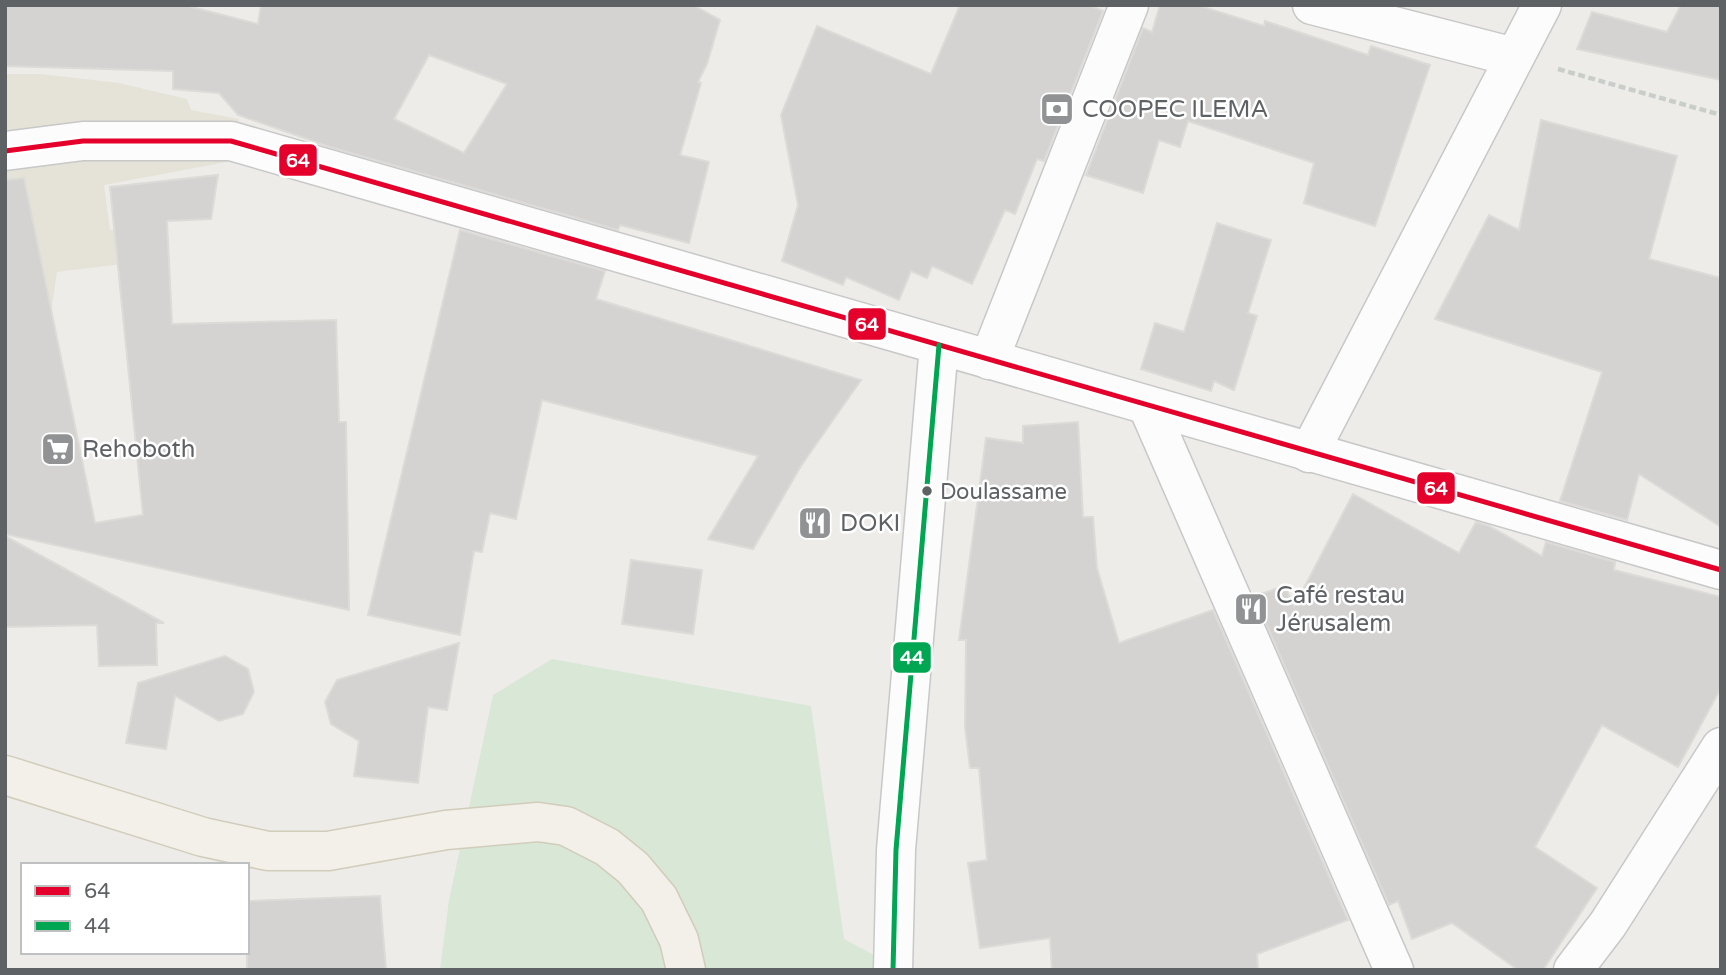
<svg xmlns="http://www.w3.org/2000/svg" width="1726" height="975" font-family="'Varela Round',sans-serif">
  <style>
    .commercial { fill: #e5e3d8 }
    .green { fill: #d8e7d6 }
    .building { fill: #d4d3d1; stroke: #dcdbd8; stroke-width: 2; fill-rule: evenodd }
    .lines { fill: none; stroke-linecap: round; stroke-linejoin: round }
    .minor-casing { stroke: #c8c8c8; stroke-width: 41 }
    .primary-casing { stroke: #d2ccba; stroke-width: 41 }
    .path { stroke: #cacecb; stroke-width: 4.5; stroke-dasharray: 7 3.5; stroke-linecap: butt }
    .minor { stroke: #fcfcfc; stroke-width: 38 }
    .primary { stroke: #f2f0e9; stroke-width: 38 }
    .bus-1-casing { stroke: #fff; stroke-width: 10 }
    .bus-2-casing { stroke: #fff; stroke-width: 10 }
    .bus-1 { stroke: #e4002b; stroke-width: 5 }
    .bus-2 { stroke: #00a651; stroke-width: 5 }
    .bus-dot { fill: #5f6265; stroke: #fff; stroke-width: 2.5 }
    .labels { text-anchor: middle; stroke-width: 5; stroke-linejoin: round; paint-order: stroke }
    .bus-label { font-size: 22px; fill: #5f6265; stroke: #fff; text-anchor: start }
    .poi-label { font-size: 24px; fill: #5f6265; stroke: #fff; text-anchor: start }
    .line-badge { stroke: #fff; stroke-width: 2.5 }
    .badge-label { font-size: 19px; text-anchor: middle; font-weight: bold; fill: #fff }
  </style>
  <rect width="100%" height="100%" fill="#edece9"/>
  <!-- commercial -->
  <path class="commercial" d="M 5,74 L 41,74 L 119,83 L 187,99 L 191,110 L 239,119 L 227,162 L 104,185 L 110,230 L 128,229 L 131,263 L 57,272 L 40,388 L 5,429 Z"/>
  <!-- green -->
  <path class="green" d="M 552,659 L 811,706 L 844,939 L 902,970 L 440,970 L 449,900 L 493,695 Z"/>
  <!-- building -->
  <g class="building">
    <path d="M 5,5 L 184,5 L 258,24 L 261,5 L 693,5 L 720,20 L 707,64 L 698,82 L 701,83 L 680,155 L 709,162 L 689,243 L 620,225 L 618,230 L 330,147 L 238,115 L 219,93 L 173,89 L 173,71 L 5,66 ZM 429,55 L 507,84 L 464,153 L 394,119 Z"/>
    <path d="M 960,5 L 1089,5 L 1103,11 L 1044,161 L 1037,159 L 1015,214 L 1005,210 L 972,284 L 932,266 L 927,278 L 911,271 L 899,300 L 846,277 L 843,285 L 782,261 L 798,205 L 781,115 L 817,26 L 931,74 Z"/>
    <path d="M 1160,5 L 1197,5 L 1264,26 L 1265,21 L 1368,55 L 1371,46 L 1430,65 L 1375,226 L 1304,203 L 1314,163 L 1188,121 L 1180,147 L 1159,140 L 1143,193 L 1086,175 L 1143,28 L 1152,32 Z"/>
    <path d="M 1681,5 L 1721,5 L 1721,80 L 1577,49 L 1592,12 L 1667,32 Z"/>
    <path d="M 1541,120 L 1677,156 L 1649,259 L 1721,278 L 1721,527 L 1639,474 L 1627,520 L 1560,501 L 1602,372 L 1435,319 L 1489,215 L 1519,230 Z"/>
    <path d="M 218,175 L 211,219 L 167,221 L 172,324 L 336,320 L 339,422 L 346,422 L 349,610 L 5,534 L 5,180 L 24,178 L 95,523 L 143,515 L 110,187 Z"/>
    <path d="M 1217,223 L 1271,240 L 1248,313 L 1257,316 L 1234,390 L 1214,381 L 1211,391 L 1141,369 L 1155,323 L 1184,332 Z"/>
    <path d="M 460,230 L 605,271 L 596,299 L 861,380 L 801,466 L 753,549 L 708,539 L 758,456 L 542,400 L 516,519 L 490,513 L 482,552 L 474,551 L 460,635 L 368,615 Z"/>
    <path d="M 1078,422 L 1083,517 L 1093,517 L 1097,568 L 1119,643 L 1213,610 L 1348,920 L 1257,954 L 1258,970 L 1052,970 L 1050,938 L 980,948 L 968,863 L 987,860 L 979,768 L 970,768 L 965,727 L 966,640 L 959,640 L 986,438 L 1023,443 L 1023,426 Z"/>
    <path d="M 1353,494 L 1459,553 L 1476,522 L 1489,526 L 1542,556 L 1546,542 L 1615,562 L 1614,570 L 1721,597 L 1721,688 L 1678,767 L 1602,725 L 1535,847 L 1597,888 L 1543,970 L 1518,970 L 1452,923 L 1412,939 L 1398,901 L 1389,905 L 1254,596 L 1285,586 L 1294,607 Z"/>
    <path d="M 5,536 L 164,623 L 156,623 L 157,665 L 99,666 L 97,625 L 5,627 Z"/>
    <path d="M 631,560 L 702,570 L 693,634 L 622,624 Z"/>
    <path d="M 459,643 L 447,710 L 428,707 L 418,783 L 354,776 L 359,741 L 331,724 L 325,702 L 337,680 Z"/>
    <path d="M 225,656 L 248,669 L 254,692 L 243,714 L 219,721 L 175,696 L 166,749 L 126,743 L 138,683 Z"/>
    <path d="M 380,896 L 386,970 L 247,970 L 247,901 Z"/>
  </g>
  <g class="lines">
    <!-- minor casing -->
    <g class="minor-casing">
      <g id="minor">
        <path d="M 1312,5 L 1514,57"/>
        <path d="M 5,151 L 83,141 L 231,141 L 1721,570"/>
        <path d="M 989,360 L 1129,5"/>
        <path d="M 1148,407 L 1394,970"/>
        <path d="M 1309,453 L 1542,5"/>
        <path d="M 893,970 L 896,850 L 939,345"/>
        <path d="M 1573,970 L 1608,924 L 1721,747"/>
      </g>
    </g>
    <!-- primary casing -->
    <g class="primary-casing">
      <path id="primary" d="M 5,775 L 203,837 L 268,851 L 328,851 L 446,830 L 538,822 L 566,826 L 607,847 L 633,868 L 659,899 L 679,940 L 686,970"/>
    </g>
    <!-- path -->
    <path class="path" d="M 1558,69 L 1721,115"/>
    <!-- minor -->
    <use href="#minor" class="minor"/>
    <!-- primary -->
    <use href="#primary" class="primary"/>
    <!-- bus-1 casing -->
    <g class="bus-1-casing">
      <path id="bus-1" d="M 5,151 L 83,141 L 231,141 L 1721,570"/>
    </g>
    <!-- bus-2 casing -->
    <g class="bus-2-casing">
      <path id="bus-2" d="M 893,970 L 896,850 L 939,345"/>
    </g>
    <!-- bus-1 -->
    <use href="#bus-1" class="bus-1"/>
    <!-- bus-2 -->
    <use href="#bus-2" class="bus-2"/>
  </g>
  <!-- icons -->
  <defs>
    <g id="bank-square" transform="scale(1.75)"><rect x="-9" y="-9" width="18" height="18" rx="4" fill="#919293" stroke="#fff"/><path d="M-6-4H6V4H-6ZM0-2.3a2.3 2.3 0 1 0 0 4.6a2.3 2.3 0 1 0 0-4.6Z" fill="#fff"/></g>
    <g id="supermarket-square" transform="scale(1.75)"><rect x="-9" y="-9" width="18" height="18" rx="4" fill="#919293" stroke="#fff"/><path d="M-6-5.5h2.5l.6 2H6L4.5 2H-2.5L-4.4-4H-6ZM-1.5 3.2a1.3 1.3 0 1 0 .1 0ZM3 3.2a1.3 1.3 0 1 0 .1 0Z" fill="#fff"/></g>
    <g id="restaurant-square" transform="scale(1.75)"><rect x="-9" y="-9" width="18" height="18" rx="4" fill="#919293" stroke="#fff"/><path d="M-5-6h1v4h1v-4h1v4h1v-4h1v5L-1.5 .5V6h-2V.5L-5-1ZM5-6V6H3V1.5H1.5Q1.5-4 5-6Z" fill="#fff"/></g>
  </defs>
  <g fill-rule="evenodd">
    <use href="#bank-square" x="1057" y="109"/>
    <use href="#supermarket-square" x="58" y="449"/>
    <use href="#restaurant-square" x="815" y="523"/>
    <use href="#restaurant-square" x="1251" y="609"/>
  </g>
  <!-- markers -->
  <circle class="bus-dot" cx="927" cy="491" r="6"/>
  <g class="labels">
    <!-- bus labels -->
    <g class="bus-label">
      <text x="940" y="499">Doulassame</text>
    </g>
    <!-- poi labels -->
    <g class="poi-label">
      <text x="1082" y="117">COOPEC ILEMA</text>
      <text x="82" y="457">Rehoboth</text>
      <text x="840" y="531">DOKI</text>
      <text x="1276" y="603">Café restau<tspan x="1276" dy="28">Jérusalem</tspan></text>
    </g>
  </g>
  <g class="line-badge">
    <rect x="278" y="143" width="40" height="34" rx="7" fill="#e4002b"/>
    <rect x="847" y="307" width="40" height="34" rx="7" fill="#e4002b"/>
    <rect x="1416" y="471" width="40" height="34" rx="7" fill="#e4002b"/>
    <rect x="892" y="641" width="40" height="33" rx="7" fill="#00a651"/>
  </g>
  <g class="badge-label">
    <text x="298" y="167">64</text>
    <text x="867" y="331">64</text>
    <text x="1436" y="495">64</text>
    <text x="912" y="664">44</text>
  </g>
  <!-- border -->
  <rect width="1726" height="975" fill="none" stroke="#5f6265" stroke-width="14"/>
  <!-- legend -->
  <rect x="21" y="863" width="228" height="91" fill="#ffffff" stroke="#bfc0c1" stroke-width="2"/>
  <rect x="35" y="886" width="35" height="10" fill="#e4002b" stroke="#bfc0c1" stroke-width="2"/>
  <text x="84" y="898" font-size="21" fill="#5f6265">64</text>
  <rect x="35" y="921" width="35" height="10" fill="#00a651" stroke="#bfc0c1" stroke-width="2"/>
  <text x="84" y="933" font-size="21" fill="#5f6265">44</text>
</svg>
